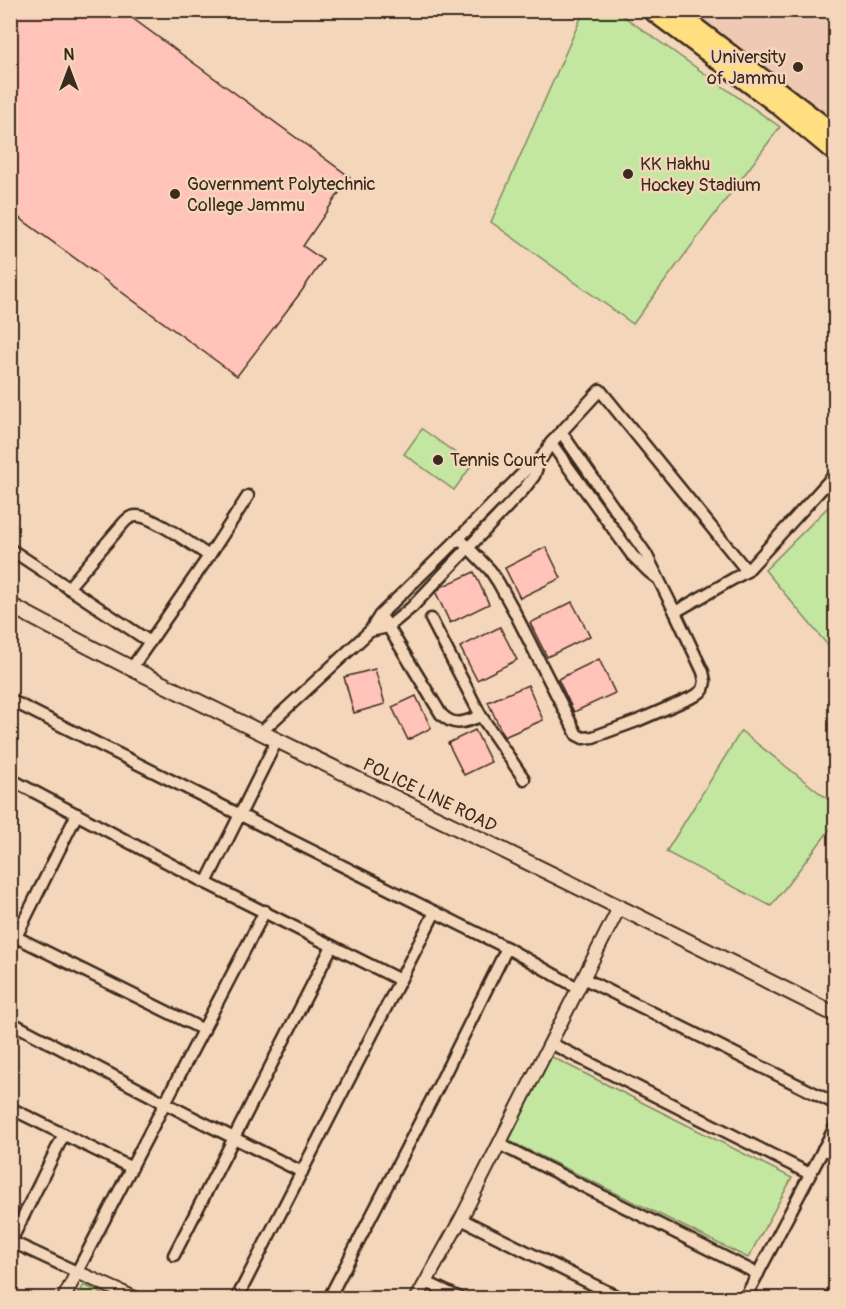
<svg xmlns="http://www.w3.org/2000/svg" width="846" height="1309" font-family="Pangolin,sans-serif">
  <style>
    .built { fill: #efc9b4 }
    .green { fill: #c3e7a0; stroke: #7f885f; stroke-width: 1.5 }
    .building { fill: #ffc3ba; stroke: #3b2a1e; stroke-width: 1.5 }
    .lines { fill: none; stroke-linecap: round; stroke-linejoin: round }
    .minor-casing { stroke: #3b2a1e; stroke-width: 15 }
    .tertiary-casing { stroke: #3b2a1e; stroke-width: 16 }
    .secondary-casing { stroke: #3b2a1e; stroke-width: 18 }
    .primary-casing { stroke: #3b2a1e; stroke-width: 21 }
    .minor { stroke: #f4d6ba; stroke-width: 10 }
    .tertiary { stroke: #f4d6ba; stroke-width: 12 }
    .secondary { stroke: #f4d6ba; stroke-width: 14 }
    .primary { stroke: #ffdf80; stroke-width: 16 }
    .poi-dot { fill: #3b2a1e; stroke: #f4d6ba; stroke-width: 2 }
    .labels { text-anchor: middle; stroke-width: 5; stroke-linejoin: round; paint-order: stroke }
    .poi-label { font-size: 18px; fill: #3b2a1e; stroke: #f4d6ba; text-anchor: start }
    .street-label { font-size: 18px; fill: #3b2a1e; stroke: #f4d6ba }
  </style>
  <rect width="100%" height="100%" fill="#f4d6ba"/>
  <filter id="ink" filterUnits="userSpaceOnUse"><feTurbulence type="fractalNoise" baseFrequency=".0167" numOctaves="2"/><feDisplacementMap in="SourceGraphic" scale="12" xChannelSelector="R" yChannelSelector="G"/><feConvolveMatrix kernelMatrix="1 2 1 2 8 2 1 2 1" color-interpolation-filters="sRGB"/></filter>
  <g filter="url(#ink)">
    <!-- built -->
    <path class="built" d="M 685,11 L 835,11 L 835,123 Z"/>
    <!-- green -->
    <g class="green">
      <path d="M 584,11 L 616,11 L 780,127 L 633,324 L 491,222 Z"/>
      <path d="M 422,429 L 472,465 L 454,490 L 404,454 Z"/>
      <path d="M 835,500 L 835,654 L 765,570 Z"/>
      <path d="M 741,731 L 835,805 L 835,823 L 771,906 L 666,852 Z"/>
      <path d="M 544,1053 L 792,1178 L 748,1258 L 500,1136 Z"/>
      <path d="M 84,1285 L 111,1298 L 77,1298 Z"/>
    </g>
    <!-- building -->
    <g class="building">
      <path d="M 10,10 L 121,10 L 350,177 L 303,246 L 323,260 L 301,292 L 237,376 L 10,211 Z"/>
      <path d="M 546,547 L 561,578 L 520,598 L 505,568 Z"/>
      <path d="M 474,572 L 489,604 L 450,623 L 436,593 L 441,587 Z"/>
      <path d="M 572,602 L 590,636 L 547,657 L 530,623 Z"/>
      <path d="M 500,627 L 517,660 L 477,680 L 460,647 Z"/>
      <path d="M 599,659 L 615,693 L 574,712 L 558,679 Z"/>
      <path d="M 375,669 L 385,704 L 354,713 L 344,677 Z"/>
      <path d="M 528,685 L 543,720 L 504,737 L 488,702 Z"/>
      <path d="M 416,696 L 431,728 L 408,740 L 392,707 Z"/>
      <path d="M 475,730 L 491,762 L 464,775 L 448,743 Z"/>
    </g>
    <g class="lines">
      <!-- minor casing -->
      <g class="minor-casing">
        <g id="minor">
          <path d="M 561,432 L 646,554 L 675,612 L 747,571 L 836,473"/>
          <path d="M 551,443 L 632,555 L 648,571 L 657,578"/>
          <path d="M 459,538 L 490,570 L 498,582 L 513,609 L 577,735 L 583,738 L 593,737 L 637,721 L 695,696 L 703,690 L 705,681 L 703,672 L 675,612"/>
          <path d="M 10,549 L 150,642"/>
          <path d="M 68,588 L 121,526 C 125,521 129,516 137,516 C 153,516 194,546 209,556"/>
          <path d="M 431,619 L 481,716 L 524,779"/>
          <path d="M 384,620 L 441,714 C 455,728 464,722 481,716"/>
          <path d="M 370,631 L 388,627 L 412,607 L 469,547 L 524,489 L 534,476 L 539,462 L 551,443 L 600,390 L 747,571"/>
          <path d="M 131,669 L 209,556 L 248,496"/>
          <path d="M 10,700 L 507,948 L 578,988"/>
          <path d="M 261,732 L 370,631 L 380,615 L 459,538 L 519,477 L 528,468 L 539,462"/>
          <path d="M 10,779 L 206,883 L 400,980"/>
          <path d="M 206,883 L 277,740"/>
          <path d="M 10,934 L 204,1030"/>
          <path d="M 16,937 L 77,814"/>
          <path d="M 583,978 L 836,1104"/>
          <path d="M 10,1022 L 186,1114 L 302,1172"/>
          <path d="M 550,1043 L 810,1174"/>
          <path d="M 10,1108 L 132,1168"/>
          <path d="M 499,1144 L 758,1274"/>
          <path d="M 823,1149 L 836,1155"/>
          <path d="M 461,1219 L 620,1298"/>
          <path d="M 10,1241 L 77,1272 L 265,911"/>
          <path d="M 11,1241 L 64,1134"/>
          <path d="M 174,1255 L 332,946"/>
          <path d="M 426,1282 L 460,1298"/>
          <path d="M 237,1298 L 435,912"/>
          <path d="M 329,1298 L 439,1085 L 507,948"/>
          <path d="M 745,1298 L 836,1125"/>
          <path d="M 830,1298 L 836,1287"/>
        </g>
      </g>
      <!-- tertiary casing -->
      <g class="tertiary-casing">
        <g id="tertiary">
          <path d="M 64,1298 L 77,1272 L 135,1298"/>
          <path d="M 417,1298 L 461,1219 L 620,906"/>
        </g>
      </g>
      <!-- secondary casing -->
      <g class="secondary-casing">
        <path id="secondary" d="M 10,605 C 134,672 261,732 387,794 C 537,866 686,940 836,1015"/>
      </g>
      <!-- primary casing -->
      <g class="primary-casing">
        <g id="primary">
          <path d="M 650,10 L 777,105 L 836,154"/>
          <path d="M 674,10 L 836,134"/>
        </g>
      </g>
      <!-- minor -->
      <use href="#minor" class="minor"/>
      <!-- tertiary -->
      <use href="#tertiary" class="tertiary"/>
      <!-- secondary -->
      <use href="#secondary" class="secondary"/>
      <!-- primary -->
      <use href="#primary" class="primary"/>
    </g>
  </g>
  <!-- markers -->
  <g class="poi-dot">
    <circle cx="798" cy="67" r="6"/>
    <circle cx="628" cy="174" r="6"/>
    <circle cx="175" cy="194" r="6"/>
    <circle cx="438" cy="460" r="6"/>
  </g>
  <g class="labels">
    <!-- poi labels -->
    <g class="poi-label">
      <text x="786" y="63" text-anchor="end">University<tspan x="786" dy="21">of Jammu</tspan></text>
      <text x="640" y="170">KK Hakhu<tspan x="640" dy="21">Hockey Stadium</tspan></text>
      <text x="187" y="190">Government Polytechnic<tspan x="187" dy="21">College Jammu</tspan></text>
      <text x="450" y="466">Tennis Court</text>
    </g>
    <!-- street labels -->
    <g class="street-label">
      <text transform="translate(430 795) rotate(26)" y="6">POLICE LINE ROAD</text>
    </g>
  </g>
  <!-- margin -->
  <rect width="846" height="1309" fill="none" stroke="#f4d6ba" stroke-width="36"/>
  <rect x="18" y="18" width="810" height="1273" fill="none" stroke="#3b2a1e" stroke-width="2" filter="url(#ink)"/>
  <!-- north arrow -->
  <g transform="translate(69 69)" stroke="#f4d6ba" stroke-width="4.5" paint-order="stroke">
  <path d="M0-4.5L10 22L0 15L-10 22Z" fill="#3b2a1e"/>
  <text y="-9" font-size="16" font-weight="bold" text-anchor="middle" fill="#3b2a1e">N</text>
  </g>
</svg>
